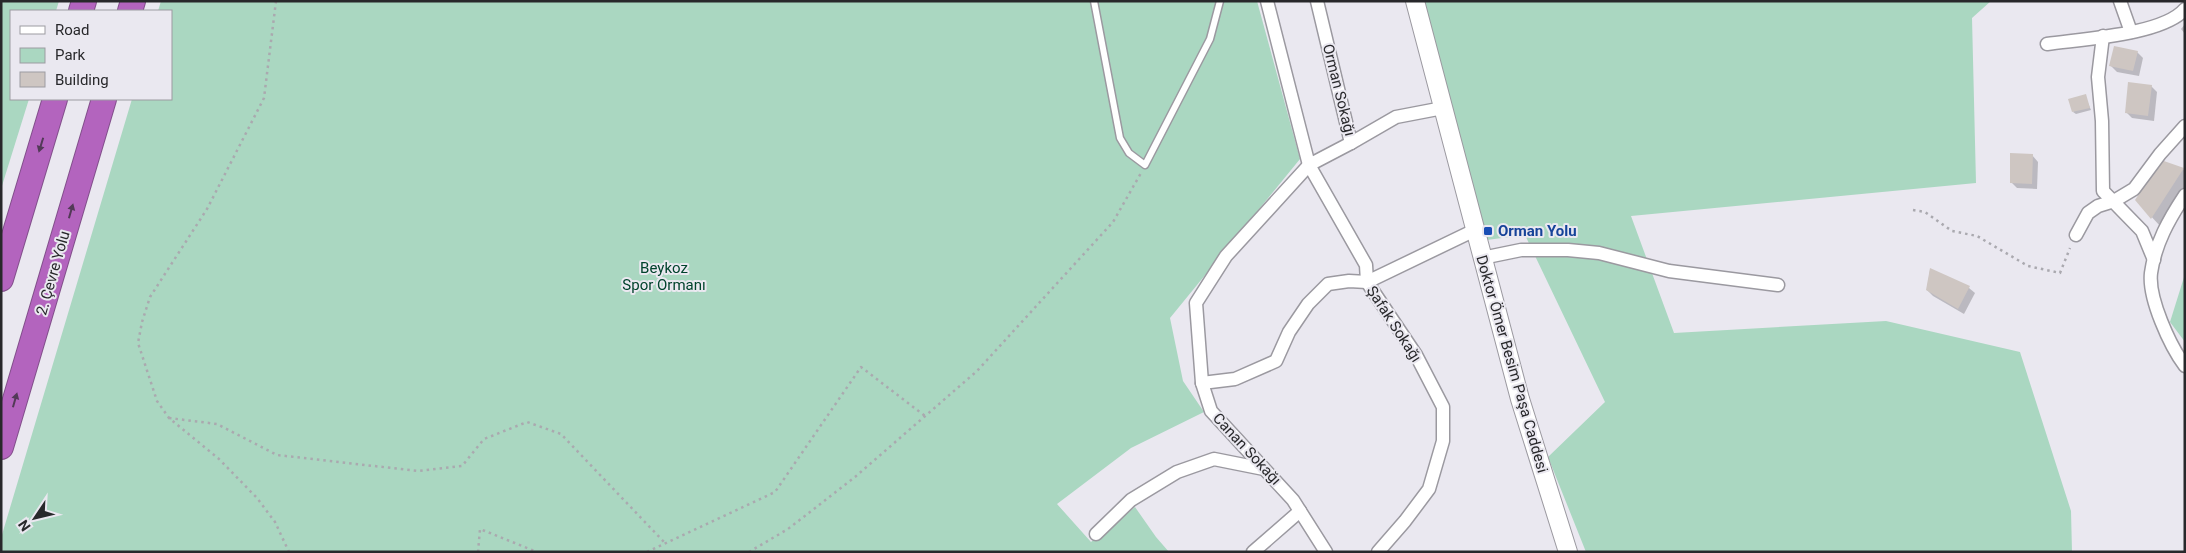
<svg xmlns="http://www.w3.org/2000/svg" width="2186" height="553" font-family="Roboto,sans-serif">
  <style>
    .green { fill: #aad7c1 }
    .shadow { fill: #0003 }
    .building { fill: #cec6c2 }
    .lines { fill: none; stroke-linecap: round; stroke-linejoin: round }
    .lane-casing { stroke: #9b99a0; stroke-width: 9 }
    .street-casing { stroke: #9b99a0; stroke-width: 15 }
    .secondary-casing { stroke: #9b99a0; stroke-width: 20 }
    .highway-casing { stroke: #824f8b; stroke-width: 26 }
    .path { stroke: #aaa9af; stroke-width: 2.5; stroke-dasharray: 2.5 4; stroke-linecap: butt }
    .lane { stroke: #fff; stroke-width: 6 }
    .street { stroke: #fff; stroke-width: 12 }
    .secondary { stroke: #fff; stroke-width: 18 }
    .highway { stroke: #b364be; stroke-width: 24 }
    .oneway { fill: #523a57 }
    .transit-dot { fill: #1a4fb4; stroke: #eae8f0; stroke-width: 2 }
    .labels { text-anchor: middle; stroke-width: 4; stroke-linejoin: round; paint-order: stroke }
    .street-label { font-size: 15px; fill: #28282b; stroke: #eae8f0 }
    .transit-label { font-size: 15px; font-weight: bold; fill: #164399; stroke: #eae8f0; text-anchor: start }
    .park-label { font-size: 15px; fill: #00432c; stroke: #eae8f0 }
  </style>
  <rect width="100%" height="100%" fill="#eae8f0"/>
  <!-- green -->
  <g class="green">
    <path d="M 1,1 L 59,1 L 56,11 L 11,11 L 11,99 L 29,99 L 1,189 Z"/>
    <path d="M 161,1 L 1257,1 L 1300,159 L 1170,318 L 1183,381 L 1204,412 L 1131,448 L 1057,504 L 1091,542 L 1135,507 L 1156,537 L 1169,552 L 1,552 L 1,538 L 132,99 L 171,99 L 171,11 L 158,11 Z"/>
    <path d="M 1424,1 L 1991,1 L 1972,18 L 1976,183 L 1631,216 L 1674,333 L 1886,321 L 2020,352 L 2071,511 L 2072,552 L 1586,552 L 1548,457 L 1605,402 L 1525,235 L 1479,241 Z"/>
    <path d="M 2185,274 L 2185,342 L 2170,322 Z"/>
  </g>
  <!-- shadow -->
  <g class="shadow">
    <path d="M 2185,24 L 2185,34 L 2181,29 Z"/>
    <path d="M 2137,52 L 2143,58 L 2139,76 L 2117,72 L 2111,66 Z"/>
    <path d="M 2151,86 L 2157,92 L 2154,121 L 2132,118 L 2126,112 Z"/>
    <path d="M 2085,96 L 2091,110 L 2076,114 L 2073,112 Z"/>
    <path d="M 2032,155 L 2038,162 L 2037,189 L 2017,188 L 2011,182 Z"/>
    <path d="M 2162,162 L 2185,170 L 2185,190 L 2161,227 L 2136,200 Z"/>
    <path d="M 1930,270 L 1969,288 L 1975,293 L 1964,314 L 1933,296 L 1927,290 Z"/>
  </g>
  <!-- building -->
  <g class="building">
    <path d="M 2114,46 L 2138,51 L 2133,71 L 2109,66 Z"/>
    <path d="M 2128,82 L 2152,85 L 2148,116 L 2125,113 Z"/>
    <path d="M 2086,94 L 2090,108 L 2072,112 L 2068,99 Z"/>
    <path d="M 2010,153 L 2033,154 L 2032,184 L 2010,183 Z"/>
    <path d="M 2161,160 L 2184,168 L 2151,219 L 2135,200 Z"/>
    <path d="M 1930,268 L 1970,286 L 1958,309 L 1926,290 Z"/>
  </g>
  <g class="lines">
    <!-- lane casing -->
    <g class="lane-casing">
      <path id="lane" d="M 1094,1 L 1120,138 L 1129,153 L 1145,165 L 1210,39 L 1220,1"/>
    </g>
    <!-- street casing -->
    <g class="street-casing">
      <g id="street">
        <path d="M 1267,1 L 1309,165 L 1366,265 L 1367,282 L 1416,355 L 1443,407 L 1443,441 L 1429,489 L 1405,521 L 1378,552"/>
        <path d="M 1317,1 L 1351,143 L 1396,117 L 1443,108"/>
        <path d="M 2120,1 L 2131,32"/>
        <path d="M 2103,36 L 2098,77 L 2102,121 L 2103,191 L 2142,231 L 2154,260"/>
        <path d="M 2047,44 C 2081,39 2163,35 2185,9"/>
        <path d="M 2185,195 C 2169,219 2155,244 2151,273 C 2148,298 2170,346 2185,366"/>
        <path d="M 2076,235 L 2088,213 L 2098,206 L 2114,201 L 2134,189 L 2160,154 L 2185,126"/>
        <path d="M 1482,258 L 1521,250 L 1568,250 L 1599,253 L 1669,271 L 1778,285"/>
        <path d="M 1202,383 L 1235,379 L 1276,361 L 1289,332 L 1308,304 L 1328,284 L 1349,281 L 1367,282 L 1475,230"/>
        <path d="M 1096,534 L 1131,500 L 1177,472 L 1214,459 L 1264,469"/>
        <path d="M 1253,552 L 1300,511"/>
        <path d="M 1326,552 L 1293,500 L 1211,411 L 1202,383 L 1196,303 L 1226,256 L 1309,165 L 1351,143"/>
      </g>
    </g>
    <!-- secondary casing -->
    <g class="secondary-casing">
      <path id="secondary" d="M 1415,1 L 1520,399 L 1568,552"/>
    </g>
    <!-- highway casing -->
    <g class="highway-casing">
      <g id="highway">
        <path d="M 81,11 L 84,1"/>
        <path d="M 130,11 L 133,1"/>
        <path d="M 1,279 L 55,99"/>
        <path d="M 1,447 L 104,99"/>
      </g>
    </g>
    <!-- path -->
    <g class="path">
      <path d="M 276,1 L 264,98 L 207,209 L 150,297 L 142,322 L 138,343 L 157,401 L 169,418 L 219,459 L 257,498 L 275,522 L 289,552"/>
      <path d="M 1913,210 L 1925,212 L 1952,231 L 1977,236 L 2028,266 L 2060,273 L 2070,248"/>
      <path d="M 169,418 L 217,424 L 277,455 L 418,471 L 462,466 L 484,439 L 527,422 L 561,434 L 664,542"/>
      <path d="M 478,552 L 480,529 L 537,552"/>
      <path d="M 647,552 L 775,492 L 861,367 L 925,416"/>
      <path d="M 749,552 L 788,529 L 855,477 L 977,371 L 1113,222 L 1141,173"/>
    </g>
    <!-- lane -->
    <use href="#lane" class="lane"/>
    <!-- street -->
    <use href="#street" class="street"/>
    <!-- secondary -->
    <use href="#secondary" class="secondary"/>
    <!-- highway -->
    <use href="#highway" class="highway"/>
  </g>
  <!-- one-way arrows -->
  <defs><path id="oneway-solid" d="M-6-.8H1V-3.2L6.5 0L1 3.2V.8H-6Z" transform="scale(1.25)"/></defs>
  <g class="oneway">
    <use href="#oneway-solid" transform="translate(41 145) rotate(107)"/>
    <use href="#oneway-solid" transform="translate(71 211) rotate(-74)"/>
    <use href="#oneway-solid" transform="translate(15 400) rotate(-74)"/>
  </g>
  <!-- markers -->
  <rect class="transit-dot" x="1483" y="226" width="10" height="10" rx="2.5"/>
  <g class="labels">
    <!-- street labels -->
    <g class="street-label">
      <text transform="translate(1339 90) rotate(76)" y="5">Orman Sokağı</text>
      <text transform="translate(53 273) rotate(-74)" y="5">2. Çevre Yolu</text>
      <text transform="translate(1394 324) rotate(57)" y="5">Şafak Sokağı</text>
      <text transform="translate(1512 364) rotate(74)" y="5">Doktor Ömer Besim Paşa Caddesi</text>
      <text transform="translate(1247 449) rotate(47)" y="5">Canan Sokağı</text>
    </g>
    <!-- transit labels -->
    <g class="transit-label">
      <text x="1498" y="236">Orman Yolu</text>
    </g>
    <!-- park labels -->
    <g class="park-label">
      <text x="664" y="273">Beykoz<tspan x="664" dy="17">Spor Ormanı</tspan></text>
    </g>
  </g>
  <!-- border -->
  <rect width="2186" height="553" fill="none" stroke="#28282b" stroke-width="5"/>
  <!-- legend -->
  <rect x="10" y="10" width="162" height="90" fill="#eae8f0" stroke="#9c9ba1"/>
  <rect x="20" y="26" width="25" height="8" fill="#ffffff" stroke="#9c9ba1"/>
  <text x="55" y="35" font-size="15" fill="#28282b">Road</text>
  <rect x="20" y="48" width="25" height="15" fill="#aad7c1" stroke="#9c9ba1"/>
  <text x="55" y="60" font-size="15" fill="#28282b">Park</text>
  <rect x="20" y="72" width="25" height="15" fill="#cec6c2" stroke="#9c9ba1"/>
  <text x="55" y="85" font-size="15" fill="#28282b">Building</text>
  <!-- north arrow -->
  <g transform="translate(35 518) rotate(235)" stroke="#eae8f0" stroke-width="4" paint-order="stroke">
  <path d="M0-4L9 19L0 12L-9 19Z" fill="#28282b"/>
  <text y="-8" font-size="14" font-weight="bold" text-anchor="middle" fill="#28282b">N</text>
  </g>
</svg>
